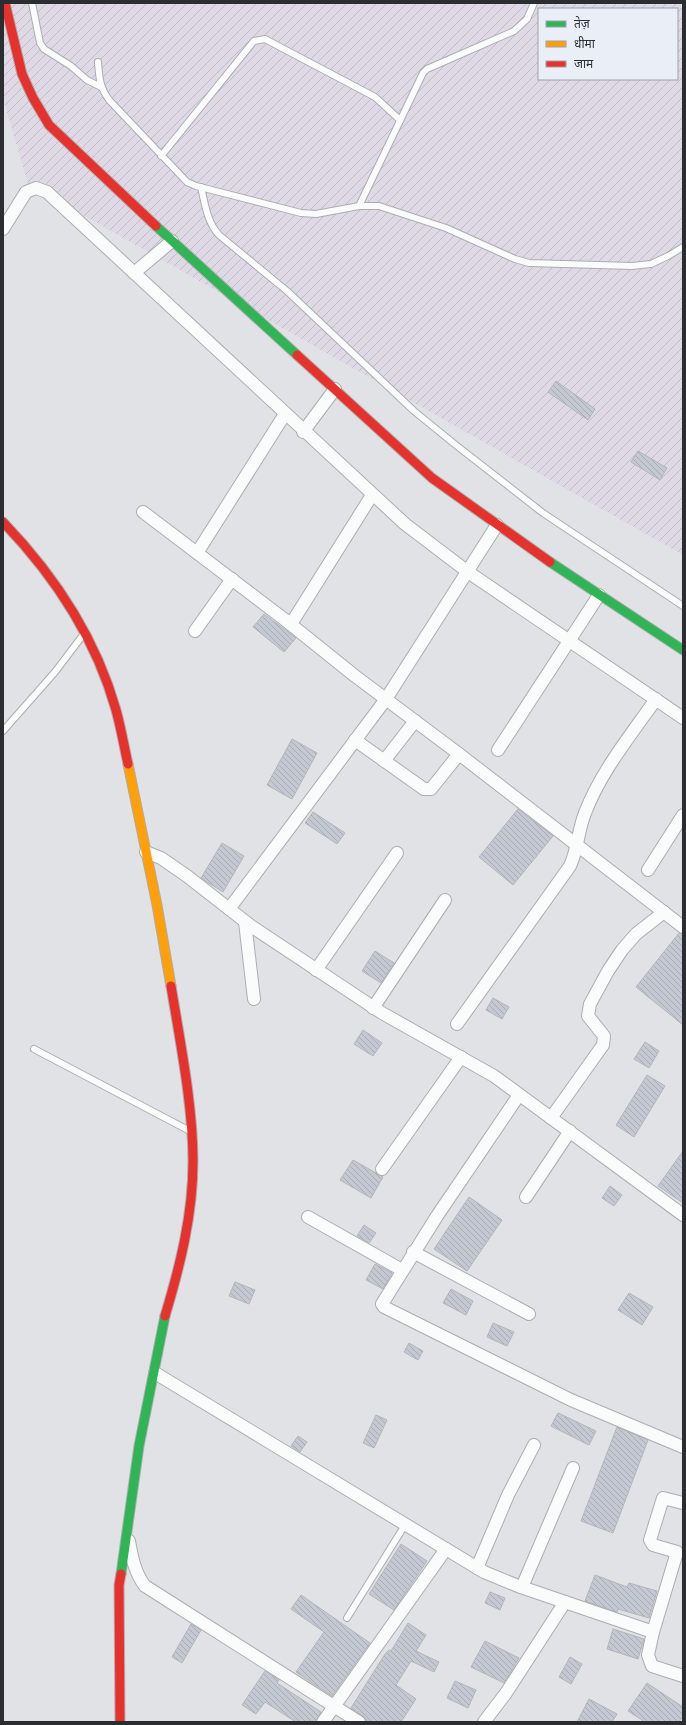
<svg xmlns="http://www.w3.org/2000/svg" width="686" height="1725" font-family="'Noto Serif','Noto Sans Devanagari',serif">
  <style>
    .industrial { fill: url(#industrial-furrows); fill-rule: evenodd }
    .building { fill: url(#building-back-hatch); stroke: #b4b5b8 }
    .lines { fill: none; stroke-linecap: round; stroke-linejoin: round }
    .lane-casing { stroke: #abadb0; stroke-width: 8 }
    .street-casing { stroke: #abadb0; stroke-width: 14 }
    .fast-casing { stroke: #abadb0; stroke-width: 11 }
    .slow-casing { stroke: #abadb0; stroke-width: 11 }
    .jam-casing { stroke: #abadb0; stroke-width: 11 }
    .lane { stroke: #fafbfb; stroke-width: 6 }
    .street { stroke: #fafbfb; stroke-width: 12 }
    .fast { stroke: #30b455; stroke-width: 9 }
    .slow { stroke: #ff9f0a; stroke-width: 9 }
    .jam { stroke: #e5322d; stroke-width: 9 }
  </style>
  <defs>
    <pattern id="industrial-furrows" width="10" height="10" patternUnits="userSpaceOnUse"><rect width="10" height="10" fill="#dfd9e6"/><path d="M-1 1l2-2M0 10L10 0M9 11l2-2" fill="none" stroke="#c0bbc6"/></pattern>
    <pattern id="building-back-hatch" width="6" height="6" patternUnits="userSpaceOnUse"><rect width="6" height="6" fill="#c4c8d2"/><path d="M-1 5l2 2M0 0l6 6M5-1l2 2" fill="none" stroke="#a9acb5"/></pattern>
  </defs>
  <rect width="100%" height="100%" fill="#e0e2e6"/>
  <!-- industrial -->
  <path class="industrial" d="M 3,3 L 683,3 L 683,555 L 28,184 L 3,98 ZM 539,9 L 677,9 L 677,79 L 539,79 Z"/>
  <!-- building -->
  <g class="building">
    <path d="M 556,381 L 595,409 L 588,420 L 548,392 Z"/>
    <path d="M 638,451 L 667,468 L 660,480 L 631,462 Z"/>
    <path d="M 264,614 L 296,638 L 284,652 L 253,627 Z"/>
    <path d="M 292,739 L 317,753 L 292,799 L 267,785 Z"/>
    <path d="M 518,809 L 553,836 L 513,885 L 479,857 Z"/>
    <path d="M 313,812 L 345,833 L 337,844 L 305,823 Z"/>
    <path d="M 222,843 L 244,856 L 223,892 L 201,878 Z"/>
    <path d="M 679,933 L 683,934 L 683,1025 L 636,987 Z"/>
    <path d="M 375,951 L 394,963 L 381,983 L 362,971 Z"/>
    <path d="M 493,998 L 509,1007 L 502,1019 L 486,1010 Z"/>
    <path d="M 363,1030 L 382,1043 L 373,1056 L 354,1044 Z"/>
    <path d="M 645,1042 L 659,1051 L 649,1068 L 634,1059 Z"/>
    <path d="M 647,1075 L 665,1086 L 634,1137 L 616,1125 Z"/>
    <path d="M 683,1151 L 683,1203 L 658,1186 Z"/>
    <path d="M 353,1160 L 383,1177 L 371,1198 L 340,1180 Z"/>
    <path d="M 610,1186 L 622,1195 L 614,1206 L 602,1198 Z"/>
    <path d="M 469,1197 L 502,1220 L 467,1271 L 434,1249 Z"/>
    <path d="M 364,1225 L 376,1233 L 369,1243 L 357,1236 Z"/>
    <path d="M 375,1264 L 392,1273 L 383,1289 L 366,1280 Z"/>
    <path d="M 235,1282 L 255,1290 L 249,1304 L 229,1296 Z"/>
    <path d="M 451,1289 L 473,1301 L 466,1315 L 443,1303 Z"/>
    <path d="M 629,1293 L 653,1307 L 642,1325 L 618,1310 Z"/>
    <path d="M 493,1323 L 514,1332 L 507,1346 L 487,1337 Z"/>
    <path d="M 409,1343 L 423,1351 L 418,1360 L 404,1352 Z"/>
    <path d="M 558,1413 L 596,1431 L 589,1445 L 551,1426 Z"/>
    <path d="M 376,1415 L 387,1420 L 374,1448 L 363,1443 Z"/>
    <path d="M 617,1427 L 648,1440 L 613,1533 L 581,1521 Z"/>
    <path d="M 298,1436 L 307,1442 L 300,1452 L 291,1446 Z"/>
    <path d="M 401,1544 L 427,1561 L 394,1610 L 369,1594 Z"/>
    <path d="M 595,1575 L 627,1587 L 629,1583 L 657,1591 L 649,1618 L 618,1609 L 617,1612 L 585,1601 Z"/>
    <path d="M 490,1592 L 505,1598 L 500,1610 L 485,1603 Z"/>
    <path d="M 301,1595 L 370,1643 L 332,1696 L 296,1672 L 324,1632 L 291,1609 Z"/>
    <path d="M 408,1623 L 426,1635 L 416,1651 L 439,1662 L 434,1672 L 411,1661 L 396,1685 L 416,1699 L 401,1722 L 368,1722 L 363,1716 L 351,1708 L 385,1654 L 389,1650 L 391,1651 Z"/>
    <path d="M 191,1624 L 201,1630 L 182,1663 L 172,1657 Z"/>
    <path d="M 613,1629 L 644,1639 L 638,1659 L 607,1649 Z"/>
    <path d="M 485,1641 L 519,1658 L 504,1683 L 471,1667 Z"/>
    <path d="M 570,1657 L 582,1664 L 571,1684 L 559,1677 Z"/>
    <path d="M 265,1671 L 279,1680 L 277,1683 L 321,1712 L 316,1722 L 296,1722 L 265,1702 L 256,1714 L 242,1705 Z"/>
    <path d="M 455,1681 L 476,1690 L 468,1708 L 447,1698 Z"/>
    <path d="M 647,1683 L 683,1707 L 683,1716 L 679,1722 L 645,1722 L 628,1711 Z"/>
    <path d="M 589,1699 L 617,1714 L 612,1722 L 577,1722 Z"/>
  </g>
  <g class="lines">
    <!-- lane casing -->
    <g class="lane-casing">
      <g id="lane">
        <path d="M 32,3 L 40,43 L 44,49 L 71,66 L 87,80 L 101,87"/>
        <path d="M 98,62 C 99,77 100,89 110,101 L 187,182 L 196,186 L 301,213 L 316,214 L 359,206 L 379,206 L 446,228 L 515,259 L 529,263 L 632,266 L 651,264 L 668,256 L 683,247"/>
        <path d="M 161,156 L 254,41 L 265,39 L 375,97 L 400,120"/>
        <path d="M 201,187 C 205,204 207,222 219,235 L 287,291 L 414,411 L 457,446 L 543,513 L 683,606"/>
        <path d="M 359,206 L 423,73 L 427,69 L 514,31 L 527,19 L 534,3"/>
        <path d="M 3,731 L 55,672 L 83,635"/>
        <path d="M 34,1049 L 188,1130"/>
        <path d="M 347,1618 L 405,1525"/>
      </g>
    </g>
    <!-- street casing -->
    <g class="street-casing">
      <g id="street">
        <path d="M 3,229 L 26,192 L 36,188 L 47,192 L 405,524 L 468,572 L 683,718"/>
        <path d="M 134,273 L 172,241"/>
        <path d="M 303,432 L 335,389"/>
        <path d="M 143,512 L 284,619 L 355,676 L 459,754 L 683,927"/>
        <path d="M 197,553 L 285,414"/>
        <path d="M 291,624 L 372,495"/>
        <path d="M 195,631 L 232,579"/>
        <path d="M 355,740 L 424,789 L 431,789 L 459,754"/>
        <path d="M 498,750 L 599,595"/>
        <path d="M 384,761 L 415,721"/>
        <path d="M 146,852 L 161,858 L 187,876 L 251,926 L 382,1013 L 494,1076 L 683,1215"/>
        <path d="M 648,870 L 683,815"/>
        <path d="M 229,909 L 386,699 L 497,525"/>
        <path d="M 245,922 L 254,999"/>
        <path d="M 316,970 L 397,853"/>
        <path d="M 373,1008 L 445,900"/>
        <path d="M 457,1024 L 570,866 C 578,849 578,830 585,813 C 601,771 631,735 656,699"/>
        <path d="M 519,1095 L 437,1216 L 382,1304 L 384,1307 L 571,1400 L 683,1447"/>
        <path d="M 551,1118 L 603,1045 L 604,1036 L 588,1016 L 590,1004 L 608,971 L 622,950 L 636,934 L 664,912"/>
        <path d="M 382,1169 L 461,1057"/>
        <path d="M 526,1197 L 570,1131"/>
        <path d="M 308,1217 L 402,1270"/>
        <path d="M 413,1252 L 529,1314"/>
        <path d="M 155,1373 L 484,1572 L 518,1586 L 653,1632"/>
        <path d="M 683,1503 L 663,1498 L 650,1540 L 653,1545 L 677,1552 L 653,1632 L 648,1655 L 652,1666 L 683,1676"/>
        <path d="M 129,1541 C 132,1558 135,1573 145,1586 L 359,1722"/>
        <path d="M 477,1568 L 508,1495 L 534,1445"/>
        <path d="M 522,1587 L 573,1468"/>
        <path d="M 323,1722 L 446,1549"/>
        <path d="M 484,1722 L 506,1693 L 565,1602"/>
      </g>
    </g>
    <!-- fast casing -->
    <g class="fast-casing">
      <g id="fast">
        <path d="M 156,226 L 297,355"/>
        <path d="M 550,562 L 683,650"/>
        <path d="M 121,1574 L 139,1446 L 165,1316"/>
      </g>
    </g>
    <!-- slow casing -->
    <g class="slow-casing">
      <path id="slow" d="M 128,764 L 157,905 L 171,986"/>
    </g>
    <!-- jam casing -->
    <g class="jam-casing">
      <g id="jam">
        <path d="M 5,3 L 22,74 L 33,98 L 49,125 L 156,226"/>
        <path d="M 297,355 L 432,478 L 550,562"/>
        <path d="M 3,522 C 54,575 96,639 116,710 C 121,728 124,746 128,764"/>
        <path d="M 165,1316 C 180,1266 193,1215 193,1161 C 193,1106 180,1041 171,986"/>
        <path d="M 120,1722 L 119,1585 L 121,1574"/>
      </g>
    </g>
    <!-- lane -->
    <use href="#lane" class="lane"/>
    <!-- street -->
    <use href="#street" class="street"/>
    <!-- fast -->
    <use href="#fast" class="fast"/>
    <!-- slow -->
    <use href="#slow" class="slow"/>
    <!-- jam -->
    <use href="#jam" class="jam"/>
  </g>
  <!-- border -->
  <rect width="686" height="1725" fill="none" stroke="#2b2d30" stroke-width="8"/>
  <!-- legend -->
  <rect x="538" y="8" width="140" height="72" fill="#eaeef7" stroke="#9ea1a7"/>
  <rect x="546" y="21" width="20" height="6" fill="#30b455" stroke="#9ea1a7"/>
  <text x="574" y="28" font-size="12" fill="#2b2d30">तेज़</text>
  <rect x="546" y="41" width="20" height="6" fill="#ff9f0a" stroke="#9ea1a7"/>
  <text x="574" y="48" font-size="12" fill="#2b2d30">धीमा</text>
  <rect x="546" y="61" width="20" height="6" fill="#e5322d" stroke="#9ea1a7"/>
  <text x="574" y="68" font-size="12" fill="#2b2d30">जाम</text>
</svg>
